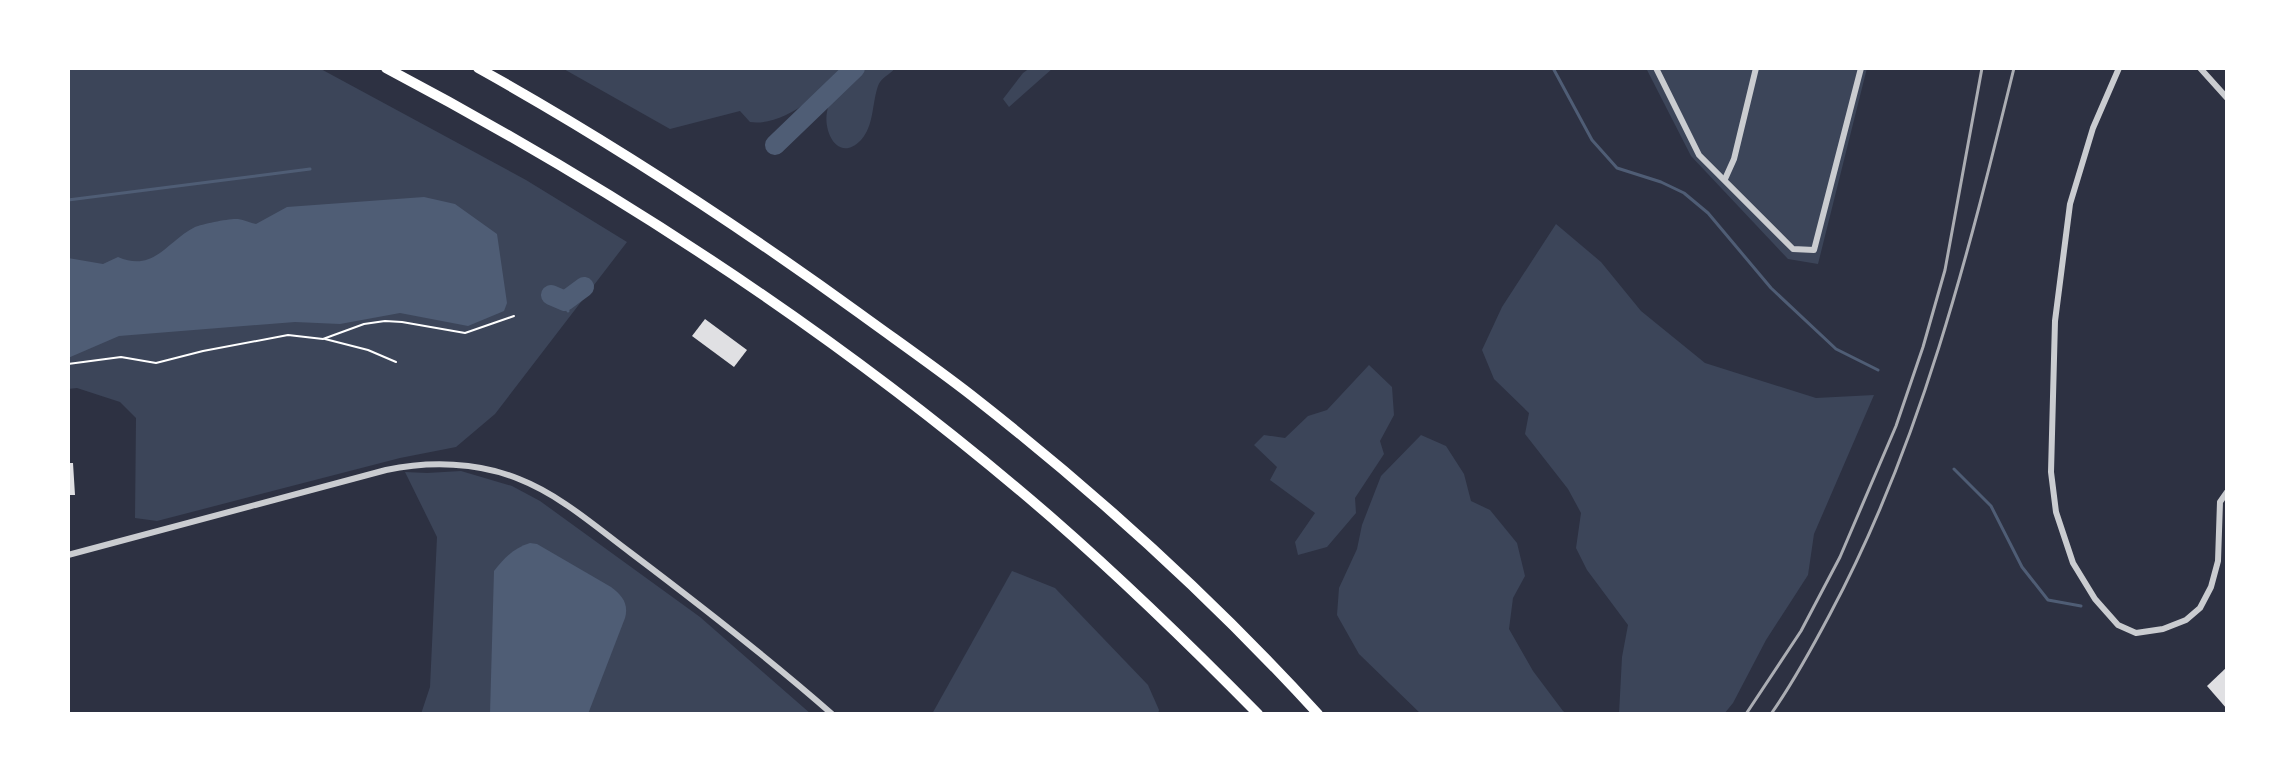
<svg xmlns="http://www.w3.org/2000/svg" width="2295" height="782" font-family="Merriweather,serif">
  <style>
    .green { fill: #3c4559 }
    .water { fill: #4f5d75 }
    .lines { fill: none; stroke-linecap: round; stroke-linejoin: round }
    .stream { stroke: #4f5d75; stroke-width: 3 }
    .river { stroke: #4f5d75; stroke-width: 20 }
    .building { fill: #e0e0e3 }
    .path { stroke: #fff; stroke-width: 2 }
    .minor { stroke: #caccd0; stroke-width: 6 }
    .trunk { stroke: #fff; stroke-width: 10 }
    .rail { stroke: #abadb3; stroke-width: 3 }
  </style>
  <rect width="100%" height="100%" fill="#2d3142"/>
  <!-- green -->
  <g class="green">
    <path d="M 68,68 L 319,68 L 526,180 L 627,242 L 495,414 L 456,447 L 400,458 L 157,521 L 135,518 L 136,418 L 120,402 L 77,388 L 68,389 Z"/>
    <path d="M 562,68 L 846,68 C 824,91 784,127 750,122 L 740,111 L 670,129 Z"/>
    <path d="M 847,68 L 895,68 C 890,75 881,77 878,86 C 872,103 874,126 861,140 C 839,163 823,133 827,112 C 830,96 844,88 852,75 Z"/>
    <path d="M 1030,68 L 1053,68 L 1009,107 L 1003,99 L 1023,73 Z"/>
    <path d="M 1646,68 L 1867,68 L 1818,264 L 1788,259 L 1691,156 Z"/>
    <path d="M 1556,224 L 1601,262 L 1641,311 L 1705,363 L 1816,398 L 1874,395 L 1814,534 L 1808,575 L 1766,640 L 1733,703 L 1724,714 L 1619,714 L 1622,657 L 1628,625 L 1587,570 L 1576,548 L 1581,513 L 1568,489 L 1525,434 L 1529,413 L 1494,379 L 1482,350 L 1502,307 Z"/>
    <path d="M 1369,365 L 1392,387 L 1394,415 L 1380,441 L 1384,454 L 1355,498 L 1356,513 L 1327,547 L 1298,555 L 1295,542 L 1315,513 L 1270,480 L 1277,467 L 1254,445 L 1264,435 L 1285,438 L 1308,416 L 1327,410 Z"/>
    <path d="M 1421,435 L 1446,446 L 1464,474 L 1471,501 L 1490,510 L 1517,543 L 1525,576 L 1513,598 L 1509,629 L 1533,671 L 1563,711 L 1567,714 L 1421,714 L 1359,654 L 1337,615 L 1339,588 L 1357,549 L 1362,525 L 1381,476 Z"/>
    <path d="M 461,471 L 512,486 L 540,501 L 700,617 L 811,714 L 421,714 L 430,687 L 437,537 L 405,472 L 427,473 Z"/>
    <path d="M 1012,571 L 1055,588 L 1148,685 L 1159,710 L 1158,714 L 932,714 Z"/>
  </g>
  <!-- water -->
  <g class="water">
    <path d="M 424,197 L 455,204 L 497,234 L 507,303 L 504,311 L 468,326 L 400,313 L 340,324 L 295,322 L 119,336 L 68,358 L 68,258 L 103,264 L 118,257 C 154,273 167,241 195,227 C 202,224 230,218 238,219 C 244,220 251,223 256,224 L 287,207 Z"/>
    <path d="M 530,543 L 537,544 L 611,587 C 622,595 629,604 625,618 L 588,714 L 490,714 L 494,571 C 504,558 514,548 530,543 Z"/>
  </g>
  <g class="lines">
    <!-- stream -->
    <g class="stream">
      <path d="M 1553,68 L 1592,140 L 1617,168 L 1661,182 L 1684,193 L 1708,213 L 1771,288 L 1836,349 L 1878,370"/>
      <path d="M 68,200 L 310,169"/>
      <path d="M 565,301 L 568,311"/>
      <path d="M 1954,469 L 1991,506 L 2022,567 L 2048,600 L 2081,606"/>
    </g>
    <!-- river -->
    <g class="river">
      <path d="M 775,145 L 855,68"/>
      <path d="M 551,295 L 565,301 L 584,287"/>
    </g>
  </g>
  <!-- building -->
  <g class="building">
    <path d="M 705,319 L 747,350 L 734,367 L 692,336 Z"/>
    <path d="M 68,463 L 73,463 L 75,495 L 68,495 Z"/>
    <path d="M 2227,667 L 2227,709 L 2207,686 Z"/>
  </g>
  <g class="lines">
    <!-- path -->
    <g class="path">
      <path d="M 325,339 L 368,350 L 396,362"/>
      <path d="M 68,364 L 121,357 L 156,363 L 203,351 L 288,335 L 323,339 L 364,324 L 385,321 L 402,322 L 465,333 L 514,316"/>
    </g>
    <!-- minor -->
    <g class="minor">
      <path d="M 1656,68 L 1699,155 L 1793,249 L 1814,250 L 1861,68"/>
      <path d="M 2119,68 L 2093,128 L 2070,204 L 2055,321 L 2051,472 L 2056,512 L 2073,563 L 2095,599 L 2118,625 L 2136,633 L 2163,629 L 2186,620 L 2200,608 L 2211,587 L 2218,561 L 2220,502 L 2227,492"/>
      <path d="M 2200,68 L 2227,98"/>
      <path d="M 1725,179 L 1734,159 L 1756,68"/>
      <path d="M 68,555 L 386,470 C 429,461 478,462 519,479 C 560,495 596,527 631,553 C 700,605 767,657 832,714"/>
    </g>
    <!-- trunk -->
    <g class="trunk">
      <path d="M 386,68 C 623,193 849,342 1052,518 C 1123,580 1191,646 1258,714"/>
      <path d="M 478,68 C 611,142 736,224 859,313 C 896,340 935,367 971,395 C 1095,492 1212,598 1318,714"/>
    </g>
    <!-- rail -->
    <g class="rail">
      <path d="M 1746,714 L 1801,631 L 1840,557 L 1896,426 L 1923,347 L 1945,270 L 1982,68"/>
      <path d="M 1771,714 C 1793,683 1812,648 1830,614 C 1921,444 1968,255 2014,68"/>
    </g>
  </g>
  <!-- border -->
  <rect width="2295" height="782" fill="none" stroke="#ffffff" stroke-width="140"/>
</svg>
